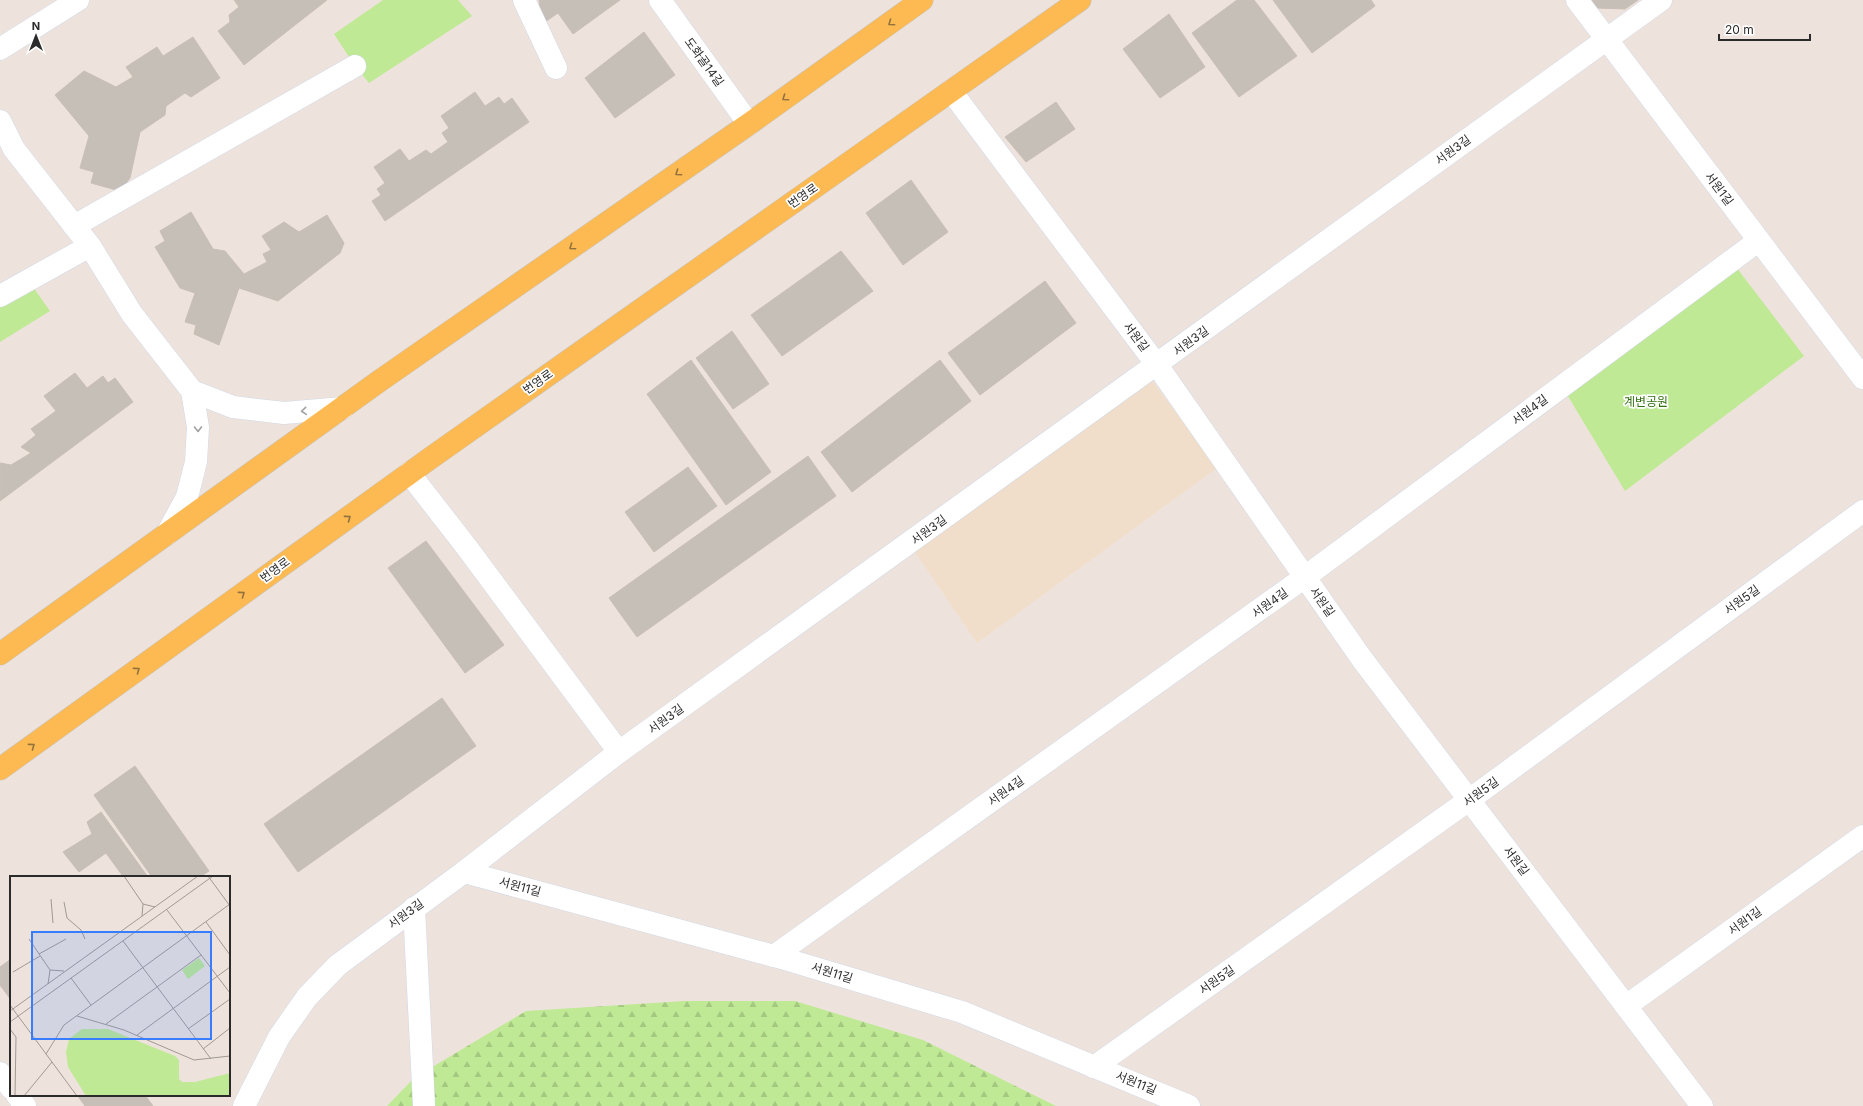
<svg xmlns="http://www.w3.org/2000/svg" width="1863" height="1106" font-family="Inter,'Noto Sans KR',sans-serif">
  <style>
    .education { fill: #f1deca }
    .green { fill: #bfe994 }
    .forest { fill: url(#forest-firs) }
    .building { fill: #c6bfb8; stroke: #cabfb5 }
    .lines { fill: none; stroke-linecap: round; stroke-linejoin: round }
    .minor-casing { stroke: #d1d8e5; stroke-width: 23 }
    .major-casing { stroke: #c4c4c4; stroke-width: 23 }
    .minor { stroke: #fff; stroke-width: 22 }
    .major { stroke: #fdba52; stroke-width: 22 }
    .oneway { stroke: #94723e }
    .oneway2 { stroke: #a0a0a0 }
    .labels { text-anchor: middle; stroke-width: 3.5; stroke-linejoin: round; paint-order: stroke }
    .street-label { font-size: 12px; fill: #2b2b2b; stroke: #fff }
    .park-label { font-size: 12px; fill: #356f14; stroke: #fff }
    .inset-road { fill: none; stroke: #a09995; stroke-width: 1 }
    .view { fill: #387dff; fill-opacity: 0.15; stroke: #387dff; stroke-width: 2 }
    .inset-edge { fill: none; stroke: #2b2b2b; stroke-width: 2 }
  </style>
  <defs>
    <pattern id="forest-firs" width="22" height="20" patternUnits="userSpaceOnUse"><rect width="22" height="20" fill="#bfe994"/><path d="M5 1l3.5 6h-7zM16 11l3.5 6h-7z" fill="#a4c880"/></pattern>
  </defs>
  <rect width="100%" height="100%" fill="#eee3dc"/>
  <!-- education -->
  <path class="education" d="M 1152,381 L 1217,468 L 977,643 L 915,552 Z"/>
  <!-- green -->
  <g class="green">
    <path d="M 383,0 L 458,0 L 472,16 L 369,83 L 355,66 L 334,34 Z"/>
    <path d="M 1736,267 L 1804,356 L 1625,491 L 1563,388 Z"/>
    <path d="M 26,277 L 50,311 L 0,342 L 0,293 Z"/>
  </g>
  <!-- forest -->
  <path class="forest" d="M 685,1001 L 795,1001 L 923,1040 L 1056,1106 L 387,1106 L 414,1078 L 526,1011 Z"/>
  <!-- building -->
  <g class="building">
    <path d="M 234,0 L 327,0 L 244,65 L 218,31 L 230,22 L 229,15 L 239,7 Z"/>
    <path d="M 539,0 L 620,0 L 573,34 L 558,13 L 542,24 Z"/>
    <path d="M 1237,0 L 1254,0 L 1297,56 L 1239,97 L 1192,33 Z"/>
    <path d="M 1273,0 L 1371,0 L 1375,6 L 1312,53 Z"/>
    <path d="M 1591,0 L 1638,0 L 1625,9 L 1597,8 Z"/>
    <path d="M 1169,14 L 1205,67 L 1160,98 L 1123,49 Z"/>
    <path d="M 644,32 L 675,75 L 615,118 L 585,78 Z"/>
    <path d="M 193,37 L 220,78 L 191,97 L 185,93 L 166,106 L 165,115 L 140,132 L 130,178 L 120,191 L 91,183 L 94,172 L 80,168 L 89,136 L 55,95 L 84,71 L 116,87 L 133,77 L 126,67 L 157,47 L 163,56 Z"/>
    <path d="M 475,92 L 485,106 L 499,97 L 504,104 L 512,98 L 529,122 L 385,221 L 372,201 L 381,195 L 377,189 L 385,183 L 374,167 L 400,149 L 409,161 L 426,150 L 431,154 L 448,142 L 442,133 L 449,128 L 441,116 Z"/>
    <path d="M 1056,102 L 1075,129 L 1026,162 L 1005,137 Z"/>
    <path d="M 911,180 L 948,232 L 903,265 L 866,213 Z"/>
    <path d="M 191,212 L 213,249 L 225,251 L 244,274 L 267,262 L 263,254 L 271,250 L 262,236 L 284,222 L 299,232 L 327,215 L 344,243 L 340,253 L 278,301 L 239,288 L 219,345 L 194,334 L 196,325 L 185,322 L 195,293 L 180,288 L 155,247 L 165,241 L 160,231 Z"/>
    <path d="M 841,251 L 873,291 L 782,356 L 751,315 Z"/>
    <path d="M 1045,281 L 1076,323 L 980,395 L 948,353 Z"/>
    <path d="M 732,331 L 769,384 L 733,409 L 696,358 Z"/>
    <path d="M 691,360 L 771,472 L 726,505 L 647,394 Z"/>
    <path d="M 940,360 L 971,401 L 852,492 L 821,452 Z"/>
    <path d="M 75,373 L 87,388 L 103,376 L 108,383 L 115,378 L 133,402 L 0,501 L 0,463 L 11,465 L 31,453 L 21,447 L 36,435 L 31,429 L 56,411 L 44,396 Z"/>
    <path d="M 808,456 L 836,496 L 637,637 L 609,598 Z"/>
    <path d="M 688,467 L 717,506 L 654,552 L 625,512 Z"/>
    <path d="M 426,541 L 504,645 L 465,673 L 388,568 Z"/>
    <path d="M 442,698 L 476,746 L 298,872 L 264,824 Z"/>
    <path d="M 135,766 L 209,871 L 200,877 L 152,877 L 94,795 Z"/>
    <path d="M 101,812 L 148,877 L 120,877 L 122,875 L 106,853 L 79,872 L 63,852 L 92,834 L 87,822 Z"/>
    <path d="M 11,959 L 11,1000 L 0,985 L 0,967 Z"/>
    <path d="M 77,1095 L 145,1095 L 153,1106 L 85,1106 Z"/>
  </g>
  <g class="lines">
    <!-- minor casing -->
    <g class="minor-casing">
      <g id="minor">
        <path d="M 524,0 L 556,68"/>
        <path d="M 660,0 L 749,124"/>
        <path d="M 1577,0 L 1863,378"/>
        <path d="M 0,49 L 78,0"/>
        <path d="M 951,91 L 1157,365 L 1362,659 L 1702,1106"/>
        <path d="M 0,121 L 14,149 L 90,246 L 132,314 L 192,391 L 198,427 L 196,462 L 187,497 L 167,534"/>
        <path d="M 74,226 L 355,66"/>
        <path d="M 0,296 L 90,246"/>
        <path d="M 192,391 L 233,407 L 284,413 L 343,408"/>
        <path d="M 409,473 L 465,545 L 619,752"/>
        <path d="M 464,872 L 785,959 L 962,1012 L 1189,1106"/>
        <path d="M 414,908 L 424,1106"/>
        <path d="M 774,956 L 1305,577 L 1758,241"/>
        <path d="M 1626,1006 L 1863,836"/>
        <path d="M 1094,1067 L 1469,800 L 1863,511"/>
        <path d="M 0,1073 L 11,1088"/>
        <path d="M 17,1095 L 25,1106"/>
        <path d="M 244,1106 L 279,1037 L 307,997 L 338,965 L 464,872 L 619,752 L 1661,0"/>
      </g>
    </g>
    <!-- major casing -->
    <g class="major-casing">
      <g id="major">
        <path d="M 0,654 L 378,382 L 749,124 L 922,0"/>
        <path d="M 0,769 L 432,457 L 1080,0"/>
      </g>
    </g>
    <!-- minor -->
    <use href="#minor" class="minor"/>
    <!-- major -->
    <use href="#major" class="major"/>
  </g>
  <!-- one-way arrows -->
  <defs><path id="oneway-chevron" d="M-2-3.5L2.5 0L-2 3.5" fill="none" stroke-width="1.6" stroke-linecap="round" stroke-linejoin="round"/></defs>
  <g class="oneway">
    <use href="#oneway-chevron" transform="translate(891 23) rotate(145)"/>
    <use href="#oneway-chevron" transform="translate(785 98) rotate(145)"/>
    <use href="#oneway-chevron" transform="translate(678 173) rotate(145)"/>
    <use href="#oneway-chevron" transform="translate(572 247) rotate(145)"/>
    <use href="#oneway-chevron" transform="translate(348 518) rotate(-36)"/>
    <use href="#oneway-chevron" transform="translate(242 594) rotate(-36)"/>
    <use href="#oneway-chevron" transform="translate(137 670) rotate(-36)"/>
    <use href="#oneway-chevron" transform="translate(32 746) rotate(-36)"/>
  </g>
  <g class="oneway2">
    <use href="#oneway-chevron" transform="translate(304 411) rotate(175)"/>
    <use href="#oneway-chevron" transform="translate(198 429) rotate(89)"/>
  </g>
  <g class="labels">
    <!-- street labels -->
    <g class="street-label">
      <text transform="translate(704 62) rotate(54)" y="4">도화골14길</text>
      <text transform="translate(1453 150) rotate(-36)" y="4">서원3길</text>
      <text transform="translate(1719 189) rotate(53)" y="4">서원1길</text>
      <text transform="translate(803 196) rotate(-35)" y="4">번영로</text>
      <text transform="translate(1136 337) rotate(53)" y="4">서원길</text>
      <text transform="translate(1191 341) rotate(-36)" y="4">서원3길</text>
      <text transform="translate(538 382) rotate(-35)" y="4">번영로</text>
      <text transform="translate(1530 410) rotate(-37)" y="4">서원4길</text>
      <text transform="translate(929 530) rotate(-36)" y="4">서원3길</text>
      <text transform="translate(275 570) rotate(-36)" y="4">번영로</text>
      <text transform="translate(1742 600) rotate(-36)" y="4">서원5길</text>
      <text transform="translate(1322 602) rotate(55)" y="4">서원길</text>
      <text transform="translate(1270 603) rotate(-36)" y="4">서원4길</text>
      <text transform="translate(666 719) rotate(-36)" y="4">서원3길</text>
      <text transform="translate(1006 791) rotate(-36)" y="4">서원4길</text>
      <text transform="translate(1481 792) rotate(-36)" y="4">서원5길</text>
      <text transform="translate(1516 861) rotate(53)" y="4">서원길</text>
      <text transform="translate(520 887) rotate(15)" y="4">서원11길</text>
      <text transform="translate(406 914) rotate(-36)" y="4">서원3길</text>
      <text transform="translate(1745 921) rotate(-36)" y="4">서원1길</text>
      <text transform="translate(832 973) rotate(17)" y="4">서원11길</text>
      <text transform="translate(1217 980) rotate(-35)" y="4">서원5길</text>
      <text transform="translate(1136 1083) rotate(22)" y="4">서원11길</text>
    </g>
    <!-- park labels -->
    <g class="park-label">
      <text x="1646" y="406">계변공원</text>
    </g>
  </g>
  <!-- overview -->
  <g transform="translate(10 876)">
    <rect width="220" height="220" fill="#eee3dc"/>
    <path d="M 189,82 L 195,90 L 178,103 L 172,94 Z" fill="#bfe994"/>
    <path d="M 72,153 L 98,153 L 165,180 L 169,184 L 169,203 L 172,206 L 185,206 L 220,197 L 220,220 L 76,220 L 58,191 L 56,176 L 59,163 Z" fill="#bfe994"/>
    <path class="inset-road" d="M 114,0 L 133,28 L 132,40M 198,0 L 220,30M 41,23 L 43,47M 54,26 L 57,42 L 71,54 L 75,63M 133,28 L 145,31M 157,34 L 220,117M 196,46 L 220,79M 19,63 L 40,94 L 38,108M 113,65 L 201,183M 29,78 L 56,63M 40,94 L 54,95M 3,96 L 30,80M 61,102 L 81,129M 0,129 L 67,220M 0,135 L 188,0M 67,140 L 114,154 L 184,184 L 220,180M 0,146 L 203,0M 96,148 L 191,79M 0,153 L 6,161 L 5,220M 178,153 L 220,123M 127,159 L 220,91M 193,173 L 220,152M 36,178 L 54,149 L 220,28M 14,220 L 42,186"/>
    <path class="view" d="M 22,56 L 201,56 L 201,163 L 22,163 Z"/>
    <rect width="220" height="220" class="inset-edge"/>
  </g>
  <!-- north arrow -->
  <g transform="translate(36 36)" stroke="#ffffff" stroke-width="3" paint-order="stroke">
  <path d="M0-3L7 15L0 10L-7 15Z" fill="#2b2b2b"/>
  <text y="-6" font-size="11" font-weight="bold" text-anchor="middle" fill="#2b2b2b">N</text>
  </g>
  <!-- scale -->
  <path d="M1719 34v6h91v-6" fill="none" stroke="#2b2b2b" stroke-width="2"/>
  <text x="1725" y="34" font-size="12" fill="#2b2b2b" stroke="#ffffff" stroke-width="3" paint-order="stroke">20 m</text>
</svg>
